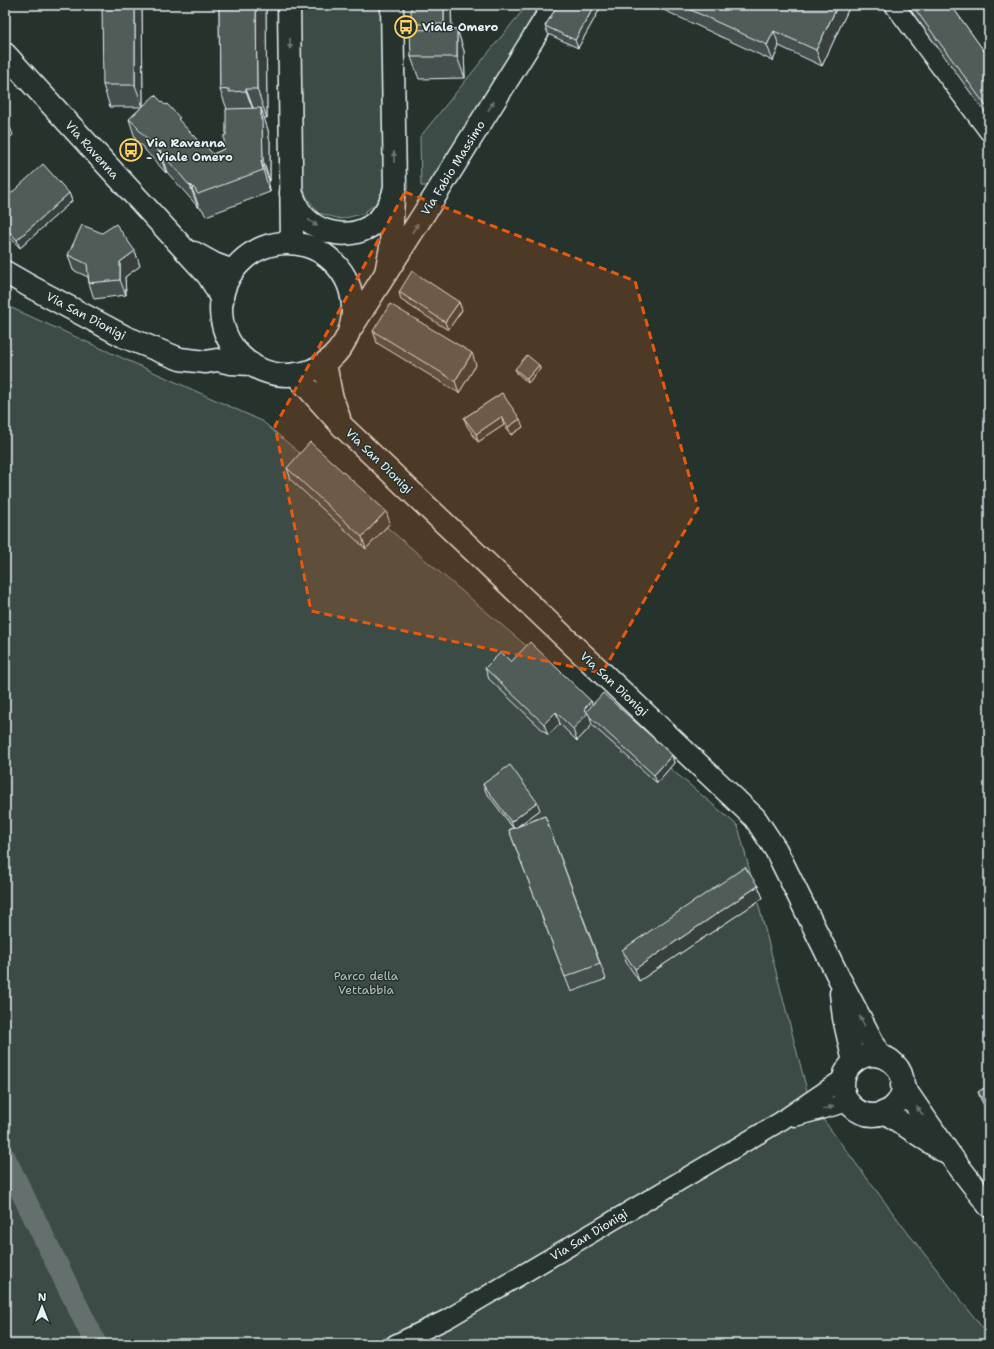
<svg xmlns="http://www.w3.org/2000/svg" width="994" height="1349" font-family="'Shantell Sans',sans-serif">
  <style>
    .green { fill: #3e4b47; stroke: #939ea0 }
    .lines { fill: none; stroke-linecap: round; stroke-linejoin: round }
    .canal { stroke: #636f6d; stroke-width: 22 }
    .minor-casing { stroke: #e8f1f8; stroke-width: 21 }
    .tertiary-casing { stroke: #e8f1f8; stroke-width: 25 }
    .secondary-casing { stroke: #e8f1f8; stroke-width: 25 }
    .minor { stroke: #26332d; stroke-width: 18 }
    .tertiary { stroke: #26332d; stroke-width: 22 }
    .secondary { stroke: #26332d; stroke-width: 22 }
    .wall { fill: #454f4d; stroke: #e8f1f8 }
    .shaded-wall { fill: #38403e; stroke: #e8f1f8 }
    .building { fill: #505c59; stroke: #e8f1f8 }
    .oneway { fill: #6a7674 }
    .marked { fill: #e8590c; fill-opacity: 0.2; stroke: #e8590c; stroke-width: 3; stroke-dasharray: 8 5; stroke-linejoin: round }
    .labels { text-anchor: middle; stroke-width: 3; stroke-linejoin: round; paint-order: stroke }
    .poi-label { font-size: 12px; font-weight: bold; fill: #e8f1f8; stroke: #26332d; text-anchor: start }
    .street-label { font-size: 12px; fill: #e8f1f8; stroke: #26332d }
    .park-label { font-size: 12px; fill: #b5bfc3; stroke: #26332d }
  </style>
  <rect width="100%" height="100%" fill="#26332d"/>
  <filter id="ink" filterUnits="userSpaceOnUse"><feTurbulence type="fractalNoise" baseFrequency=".025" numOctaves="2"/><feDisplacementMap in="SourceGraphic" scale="8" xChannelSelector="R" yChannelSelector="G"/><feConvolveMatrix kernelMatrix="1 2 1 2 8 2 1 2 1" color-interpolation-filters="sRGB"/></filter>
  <g filter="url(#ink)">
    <!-- green -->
    <g class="green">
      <path d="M 299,5 L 383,5 L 386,173 L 382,199 L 362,214 L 341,219 L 318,213 L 306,196 L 300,177 Z"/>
      <path d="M 527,5 L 538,5 L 522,37 L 431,186 L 421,186 L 420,137 Z"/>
      <path d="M 5,305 L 262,421 L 738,826 L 810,1102 L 908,1233 L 989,1336 L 989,1344 L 5,1344 Z"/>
    </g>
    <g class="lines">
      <!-- canal -->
      <path class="canal" d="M 5,1158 L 96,1344"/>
      <!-- minor casing -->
      <g class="minor-casing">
        <g id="minor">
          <path d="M 894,5 L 989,132"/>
          <path d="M 795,1117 L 849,1102"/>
          <path d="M 395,1344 L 447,1319 L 781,1121 L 844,1078"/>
        </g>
      </g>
      <!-- tertiary casing -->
      <g class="tertiary-casing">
        <g id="tertiary">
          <path d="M 289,5 L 292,243"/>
          <path d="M 5,54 L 208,275 L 216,288 L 222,301"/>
          <path d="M 291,193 C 294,198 296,205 299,210 C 315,235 353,242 376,222 C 384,215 389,206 393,196"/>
          <path d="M 194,253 L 214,264 L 233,271"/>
          <path d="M 386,273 L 391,247 L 393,196 L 395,187 L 392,5"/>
          <path d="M 325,363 L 331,395 L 339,418"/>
          <path d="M 295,374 L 341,425 L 755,818 L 776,850 L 839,978 L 880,1056"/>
          <path d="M 841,993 L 844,1018 L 854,1062"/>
          <circle cx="873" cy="1085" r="30"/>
          <path d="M 902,1085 L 950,1155 L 989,1206"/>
          <path d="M 885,1112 L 942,1150"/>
        </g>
      </g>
      <!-- secondary casing -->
      <g class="secondary-casing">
        <g id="secondary">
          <circle cx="287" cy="309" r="66"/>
          <path d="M 5,272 L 33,288 L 125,337 L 180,359 L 206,362 L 217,360 L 231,363 L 251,364"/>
          <path d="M 353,325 L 430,204 L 554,5"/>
        </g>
      </g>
      <!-- minor -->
      <use href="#minor" class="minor"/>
      <!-- tertiary -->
      <use href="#tertiary" class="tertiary"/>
      <!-- secondary -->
      <use href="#secondary" class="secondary"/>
    </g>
    <!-- wall -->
    <g class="wall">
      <path d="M 142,5 L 143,106 L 181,123 L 201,144 L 213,154 L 224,149 L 226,135 L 227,109 L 220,90 L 219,5 L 266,5 L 267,118 L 264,118 L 268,130 L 269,138 L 270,141 L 270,181 L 269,181 L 270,192 L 206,216 L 204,213 L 203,210 L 199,207 L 198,207 L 167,172 L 166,173 L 145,150 L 144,147 L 136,141 L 129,119 L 142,107 L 110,107 L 103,85 Z"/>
      <path d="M 451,5 L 452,29 L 457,29 L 464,51 L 465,78 L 419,79 L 411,57 L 413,30 L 411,24 Z"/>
      <path d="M 558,5 L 602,5 L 578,48 L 548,34 L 545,26 Z"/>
      <path d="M 653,5 L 846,5 L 848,10 L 822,66 L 779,46 L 773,61 Z"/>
      <path d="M 907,5 L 951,5 L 989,58 L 989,118 Z"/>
      <path d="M 69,193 L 72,201 L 20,248 L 5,232 L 5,199 Z"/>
      <path d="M 135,251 L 140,266 L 125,277 L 126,295 L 94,299 L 89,283 L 88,277 L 73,270 L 68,255 Z"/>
      <path d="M 399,292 L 459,302 L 462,310 L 448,330 L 401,300 Z"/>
      <path d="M 373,331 L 476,365 L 459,393 L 377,343 Z"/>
      <path d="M 539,365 L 540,369 L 528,383 L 517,373 L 515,369 Z"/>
      <path d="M 502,393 L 523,427 L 511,435 L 504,425 L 478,442 L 467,426 L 464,418 Z"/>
      <path d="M 287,468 L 390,523 L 366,549 L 291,480 Z"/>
      <path d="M 511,662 L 592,705 L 672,755 L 674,763 L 657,783 L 592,725 L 577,741 L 560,724 L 548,735 L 489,679 L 485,668 Z"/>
      <path d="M 483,784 L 540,810 L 518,826 L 545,816 L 606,979 L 571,992 L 509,830 L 513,828 L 486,792 Z"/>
      <path d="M 758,886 L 763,898 L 639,981 L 626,962 L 622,950 Z"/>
      <path d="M 989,1085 L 989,1114 L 981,1100 L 978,1092 Z"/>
    </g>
    <!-- shaded-wall -->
    <g class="shaded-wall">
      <path d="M 135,5 L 142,5 L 143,107 L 135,85 Z"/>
      <path d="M 256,5 L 266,5 L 267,118 L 257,89 Z"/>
      <path d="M 444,5 L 451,5 L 452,46 L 444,24 Z"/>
      <path d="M 595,5 L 602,5 L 578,48 L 575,40 Z"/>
      <path d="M 838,5 L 846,5 L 848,10 L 822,66 L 816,50 Z"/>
      <path d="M 457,29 L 464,51 L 465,78 L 457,57 Z"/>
      <path d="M 774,31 L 779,46 L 773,61 L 767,45 Z"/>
      <path d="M 246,89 L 257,118 L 257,120 L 246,91 Z"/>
      <path d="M 261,108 L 268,130 L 269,138 L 270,141 L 270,181 L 263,160 Z"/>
      <path d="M 10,127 L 13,135 L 5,142 L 5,132 Z"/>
      <path d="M 160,151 L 167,172 L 166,173 L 159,152 Z"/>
      <path d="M 261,160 L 269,181 L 270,192 L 263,170 Z"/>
      <path d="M 191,185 L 199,207 L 198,207 L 190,186 Z"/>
      <path d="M 69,193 L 72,201 L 20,248 L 17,240 Z"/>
      <path d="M 135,251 L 140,266 L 125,277 L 126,295 L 120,280 L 120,262 Z"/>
      <path d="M 459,302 L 462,310 L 448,330 L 445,322 Z"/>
      <path d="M 472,353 L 476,365 L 459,393 L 455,381 Z"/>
      <path d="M 539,365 L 540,369 L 528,383 L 527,379 Z"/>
      <path d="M 501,417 L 504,425 L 478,442 L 476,434 Z"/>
      <path d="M 520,419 L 523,427 L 511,435 L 508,427 Z"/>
      <path d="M 386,511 L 390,523 L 366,549 L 362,537 Z"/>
      <path d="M 591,701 L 595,713 L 590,717 L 592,725 L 577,741 L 573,729 L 584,709 Z"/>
      <path d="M 556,712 L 560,724 L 548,735 L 544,724 Z"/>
      <path d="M 672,755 L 674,763 L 657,783 L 654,775 Z"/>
      <path d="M 537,802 L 540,810 L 514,829 L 511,822 Z"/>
      <path d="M 758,886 L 763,898 L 639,981 L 635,969 Z"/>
    </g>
    <!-- building -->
    <g class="building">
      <path d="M 102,5 L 135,5 L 135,85 L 103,85 Z"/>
      <path d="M 219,5 L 256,5 L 257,89 L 246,89 L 246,91 L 229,92 L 229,89 L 220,90 Z"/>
      <rect x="411" y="5" width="33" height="19"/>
      <path d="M 558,5 L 595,5 L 575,40 L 545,26 Z"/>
      <path d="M 680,5 L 838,5 L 816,50 L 774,31 L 767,45 Z"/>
      <path d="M 912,5 L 951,5 L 989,58 L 989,110 Z"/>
      <path d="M 457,29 L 457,57 L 411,57 L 410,30 Z"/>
      <path d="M 155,95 L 165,105 L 167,104 L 180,118 L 178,119 L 201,144 L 202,142 L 213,154 L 224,149 L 224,135 L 226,135 L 226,109 L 261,108 L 261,120 L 262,120 L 263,160 L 261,160 L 263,170 L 198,194 L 196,192 L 197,191 L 191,185 L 190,186 L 160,151 L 159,152 L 137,128 L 138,127 L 129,119 Z"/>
      <path d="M 5,122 L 10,127 L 5,132 Z"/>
      <path d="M 43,164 L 69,193 L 17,240 L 5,227 L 5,199 Z"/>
      <path d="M 116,224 L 135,251 L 120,262 L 120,280 L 89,283 L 87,264 L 68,255 L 82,225 L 102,233 Z"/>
      <path d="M 412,271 L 459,302 L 445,322 L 399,292 Z"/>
      <path d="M 390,304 L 472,353 L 455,381 L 373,331 Z"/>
      <path d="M 527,355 L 539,365 L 527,379 L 515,369 Z"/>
      <path d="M 502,393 L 520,419 L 508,427 L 501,417 L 476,434 L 464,418 Z"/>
      <path d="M 310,442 L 386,511 L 362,537 L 287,468 Z"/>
      <path d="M 530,642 L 591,701 L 584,709 L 588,713 L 573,729 L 556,712 L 544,724 L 485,668 L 501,652 L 511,662 Z"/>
      <path d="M 603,693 L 672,755 L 654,775 L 590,717 L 588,713 L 586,712 Z"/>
      <path d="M 510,765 L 537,802 L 511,822 L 483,784 Z"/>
      <path d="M 545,816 L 600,964 L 565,977 L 509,830 Z"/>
      <path d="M 745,867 L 758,886 L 635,969 L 622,950 Z"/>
      <path d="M 989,1085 L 989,1108 L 988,1108 L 978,1092 Z"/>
    </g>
    <!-- one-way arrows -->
    <defs><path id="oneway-solid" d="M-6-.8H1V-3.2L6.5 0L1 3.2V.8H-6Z"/></defs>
    <g class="oneway">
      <use href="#oneway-solid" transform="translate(290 44) rotate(89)"/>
      <use href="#oneway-solid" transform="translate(491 106) rotate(-58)"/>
      <use href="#oneway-solid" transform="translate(394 157) rotate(-91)"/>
      <use href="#oneway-solid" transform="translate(313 223) rotate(36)"/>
      <use href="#oneway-solid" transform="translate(415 228) rotate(-57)"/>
      <use href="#oneway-solid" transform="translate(862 1021) rotate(-117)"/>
      <use href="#oneway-solid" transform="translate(828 1108) rotate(-15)"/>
      <use href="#oneway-solid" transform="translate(920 1111) rotate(-125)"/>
    </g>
  </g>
  <!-- marked area -->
  <path class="marked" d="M 405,192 L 635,281 L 698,508 L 602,673 L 311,611 L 275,426 Z"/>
  <!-- icons -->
  <defs>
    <g id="bus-ring" transform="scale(1.15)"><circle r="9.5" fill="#26332d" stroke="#ffd166" stroke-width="1.5"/><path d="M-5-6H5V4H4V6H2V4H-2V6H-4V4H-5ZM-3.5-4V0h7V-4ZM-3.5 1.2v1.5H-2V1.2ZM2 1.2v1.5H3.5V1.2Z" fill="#ffd166"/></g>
  </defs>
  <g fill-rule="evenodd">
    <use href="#bus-ring" x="406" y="27"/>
    <use href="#bus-ring" x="131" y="150"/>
  </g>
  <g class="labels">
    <!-- poi labels -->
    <g class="poi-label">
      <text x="422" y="31">Viale Omero</text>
      <text x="146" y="147">Via Ravenna<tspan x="146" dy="14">- Viale Omero</tspan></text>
    </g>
    <!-- street labels -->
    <g class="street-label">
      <text transform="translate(92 150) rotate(48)" y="4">Via Ravenna</text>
      <text transform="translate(453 168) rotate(-58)" y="4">Via Fabio Massimo</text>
      <text transform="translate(86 316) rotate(28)" y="4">Via San Dionigi</text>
      <text transform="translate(379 461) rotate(44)" y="4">Via San Dionigi</text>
      <text transform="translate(614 684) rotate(43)" y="4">Via San Dionigi</text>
      <text transform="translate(589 1235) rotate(-31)" y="4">Via San Dionigi</text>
    </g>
    <!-- park labels -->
    <g class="park-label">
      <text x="366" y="980">Parco della<tspan x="366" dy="14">Vettabbia</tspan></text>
    </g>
  </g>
  <!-- margin -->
  <rect width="994" height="1349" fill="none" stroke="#26332d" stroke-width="20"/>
  <rect x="10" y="10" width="974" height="1329" fill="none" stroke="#e8f1f8" stroke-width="1.5" filter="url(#ink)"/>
  <!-- north arrow -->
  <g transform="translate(42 1307)" stroke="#26332d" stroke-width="3" paint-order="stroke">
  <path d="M0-3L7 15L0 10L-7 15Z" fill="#e8f1f8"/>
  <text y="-6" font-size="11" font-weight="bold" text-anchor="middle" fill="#e8f1f8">N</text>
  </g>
</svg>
